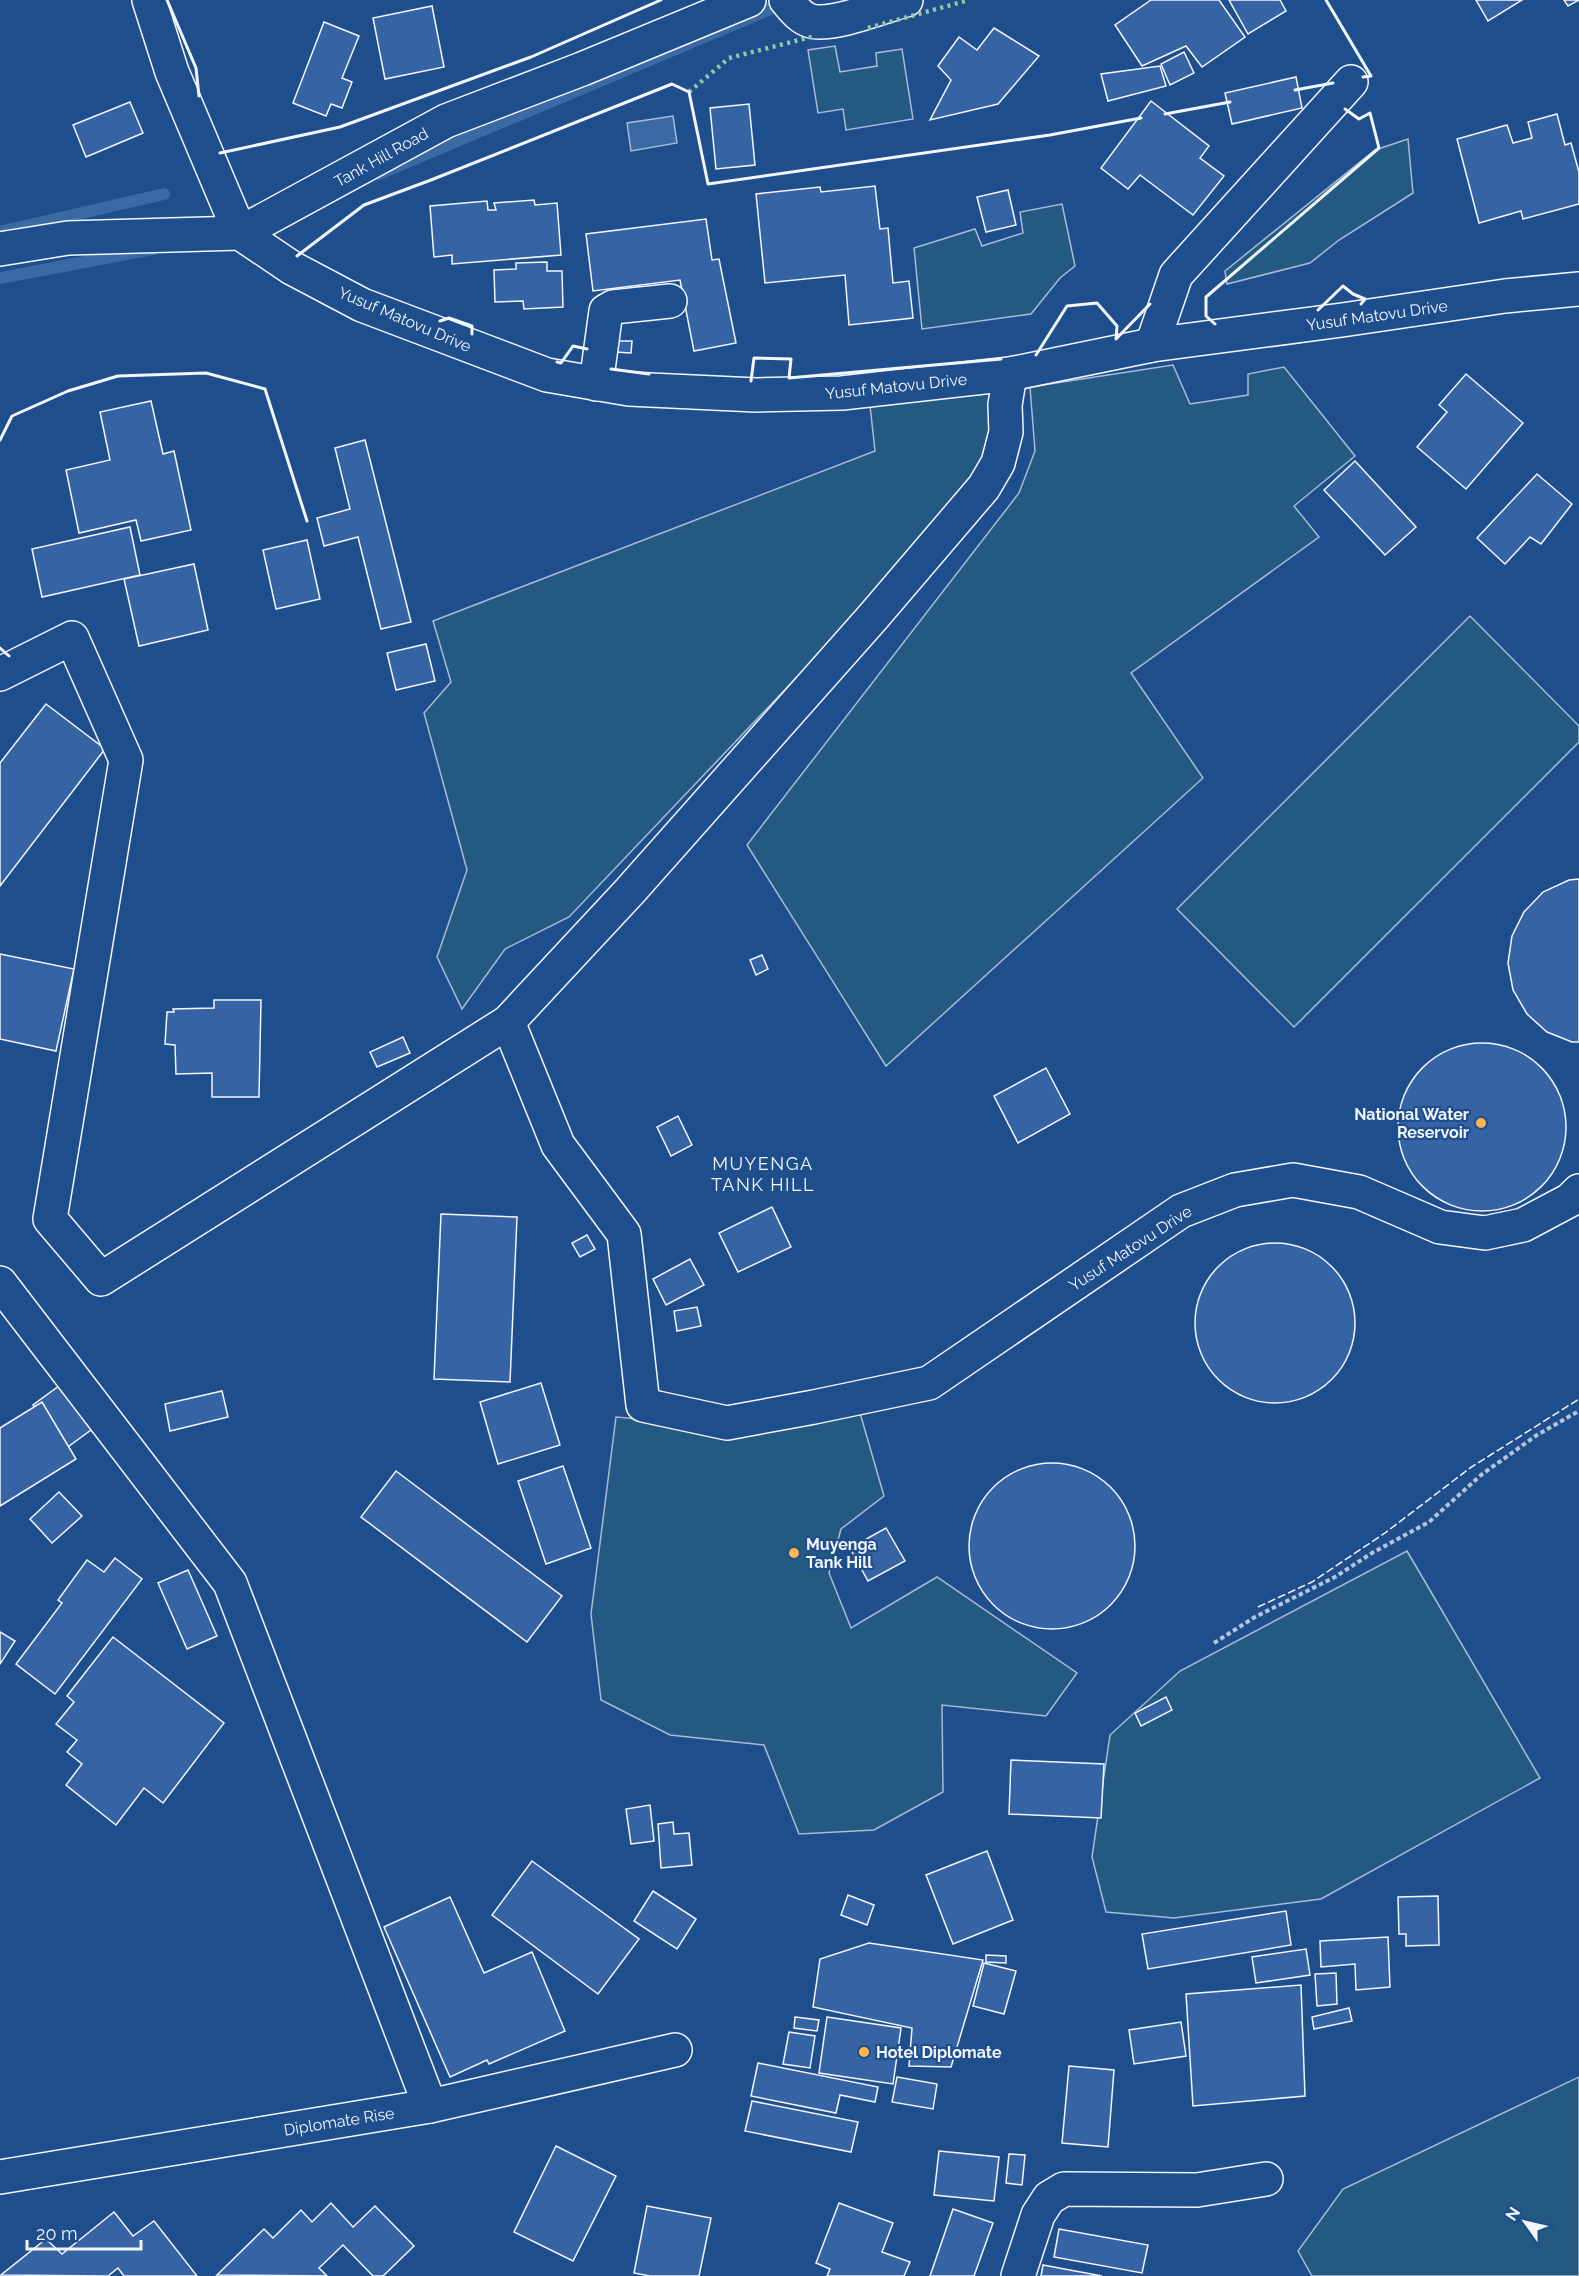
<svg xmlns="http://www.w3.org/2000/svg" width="1579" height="2276" font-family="Raleway,sans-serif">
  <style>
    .green { fill: #245a82; stroke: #a8bbd7; stroke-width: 1.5 }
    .water { fill: #3b69a3; stroke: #a8bbd7; stroke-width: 1.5 }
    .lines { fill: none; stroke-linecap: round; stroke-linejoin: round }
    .stream { stroke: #3b69a3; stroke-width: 12 }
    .building { fill: #3563a3; stroke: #f2f6ff; stroke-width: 1.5 }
    .minor-casing { stroke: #f2f6ff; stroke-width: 36 }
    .path { stroke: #b3c4dc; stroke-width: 4; stroke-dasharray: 4.5 3; stroke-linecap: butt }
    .minor { stroke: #1f4e8c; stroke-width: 33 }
    .hedge { stroke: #97c8a6; stroke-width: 4.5; stroke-dasharray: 3 4.5; stroke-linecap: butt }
    .fence { stroke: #f2f6ff; stroke-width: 1.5; stroke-dasharray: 8 3; stroke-linecap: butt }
    .wall { stroke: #f2f6ff; stroke-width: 3 }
    .poi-dot { fill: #ffb74d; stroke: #1f4e8c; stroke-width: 2 }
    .labels { text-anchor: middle; stroke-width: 4.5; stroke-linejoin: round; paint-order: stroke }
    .street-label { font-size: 16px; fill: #f2f6ff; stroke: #1f4e8c }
    .poi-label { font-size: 16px; font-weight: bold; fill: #f2f6ff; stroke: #1f4e8c; text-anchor: start }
    .neighbourhood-label { font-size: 18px; letter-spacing: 1.5px; fill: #f2f6ff; stroke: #1f4e8c }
  </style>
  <rect width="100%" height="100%" fill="#1f4e8c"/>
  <!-- green -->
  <g class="green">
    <path d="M 835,46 L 840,72 L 877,66 L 876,53 L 902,49 L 913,119 L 846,130 L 843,109 L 818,113 L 808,50 Z"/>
    <path d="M 1408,139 L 1413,193 L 1339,240 L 1310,263 L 1227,284 L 1225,271 L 1375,150 Z"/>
    <path d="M 1062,204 L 1075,266 L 1060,278 L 1031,314 L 922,329 L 914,248 L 975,229 L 982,246 L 1023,233 L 1020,212 Z"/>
    <path d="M 1173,365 L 1190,404 L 1248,395 L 1248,374 L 1284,367 L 1355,456 L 1294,506 L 1319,537 L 1131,673 L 1203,778 L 886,1066 L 747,845 L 1019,493 L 1035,451 L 1030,387 Z"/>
    <path d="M 993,389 L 991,456 L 907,561 L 569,917 L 505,949 L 462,1009 L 437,957 L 467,870 L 424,713 L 451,682 L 433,621 L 875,451 L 869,396 Z"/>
    <path d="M 1470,616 L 1579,726 L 1579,742 L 1294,1027 L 1177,909 Z"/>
    <path d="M 858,1406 L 884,1496 L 841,1529 L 829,1573 L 851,1628 L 937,1577 L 1077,1673 L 1046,1716 L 942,1705 L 943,1792 L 874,1830 L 799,1834 L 764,1745 L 670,1735 L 601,1700 L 591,1614 L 616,1417 L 709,1425 Z"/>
    <path d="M 1407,1551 L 1540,1778 L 1321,1899 L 1174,1918 L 1106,1912 L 1092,1857 L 1110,1735 L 1180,1671 Z"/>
    <path d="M 1579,2077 L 1579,2276 L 1312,2276 L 1298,2251 L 1343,2189 Z"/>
  </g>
  <!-- water -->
  <path class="water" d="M 673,116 L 677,143 L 631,151 L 627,123 Z"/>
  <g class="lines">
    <!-- stream -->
    <g class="stream">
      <path d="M 379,174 L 773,8"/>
      <path d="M 0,232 L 164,194"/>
      <path d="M 0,278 L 153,249"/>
    </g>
  </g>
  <!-- building -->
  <g class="building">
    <path d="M 1151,0 L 1219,0 L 1245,37 L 1202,67 L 1186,46 L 1142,66 L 1115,25 Z"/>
    <path d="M 1229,0 L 1280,0 L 1286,11 L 1248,34 Z"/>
    <path d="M 1476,0 L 1522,0 L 1488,21 Z"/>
    <path d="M 1564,0 L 1579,0 L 1568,6 Z"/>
    <path d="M 432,6 L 444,67 L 385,79 L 373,18 Z"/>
    <path d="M 324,22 L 359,36 L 342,78 L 352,82 L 342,108 L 331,104 L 326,116 L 293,103 Z"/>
    <path d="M 994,28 L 1039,56 L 998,104 L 930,120 L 951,80 L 938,66 L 959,37 L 977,50 Z"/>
    <path d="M 1184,52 L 1194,73 L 1170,85 L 1161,64 Z"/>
    <path d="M 1160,66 L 1166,86 L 1108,101 L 1101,74 Z"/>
    <path d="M 1296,77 L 1302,108 L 1232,124 L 1225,93 Z"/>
    <path d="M 1151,101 L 1209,146 L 1200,158 L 1224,176 L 1193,215 L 1140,175 L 1128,189 L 1101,168 Z"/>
    <path d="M 130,102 L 143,133 L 86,157 L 73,125 Z"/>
    <path d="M 749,104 L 755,165 L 716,169 L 710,108 Z"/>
    <path d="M 1557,114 L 1565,145 L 1571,143 L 1579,172 L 1579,204 L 1523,219 L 1521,211 L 1479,223 L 1457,139 L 1507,125 L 1513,143 L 1532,138 L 1528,122 Z"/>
    <path d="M 875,186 L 880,229 L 888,228 L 893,283 L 909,281 L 913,318 L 849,325 L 845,275 L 765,283 L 756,194 L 820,187 L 821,192 Z"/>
    <path d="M 1008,190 L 1016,225 L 986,232 L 977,197 Z"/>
    <path d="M 534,200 L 535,205 L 557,203 L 561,255 L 452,264 L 452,255 L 434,257 L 430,206 L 487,201 L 488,210 L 496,210 L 494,203 Z"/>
    <path d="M 706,219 L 712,260 L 719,259 L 736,343 L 694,351 L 680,280 L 593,291 L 586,234 Z"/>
    <path d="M 547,262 L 547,271 L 562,271 L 563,307 L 524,309 L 523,301 L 495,302 L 494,270 L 516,269 L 516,263 Z"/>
    <path d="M 615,341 L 632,341 L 631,353 L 615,352 Z"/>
    <path d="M 1466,374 L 1523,423 L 1466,489 L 1417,447 L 1447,412 L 1439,405 Z"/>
    <path d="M 151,401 L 163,454 L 174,451 L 191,530 L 141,541 L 136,520 L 79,533 L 66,470 L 110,460 L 100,412 Z"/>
    <path d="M 365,440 L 411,622 L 381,629 L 358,537 L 324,546 L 317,518 L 350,509 L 335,448 Z"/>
    <path d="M 1355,461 L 1416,527 L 1385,555 L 1324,490 Z"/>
    <path d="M 1537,474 L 1572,504 L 1541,544 L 1530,537 L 1505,564 L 1477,538 Z"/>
    <path d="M 130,527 L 140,575 L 42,597 L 32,549 Z"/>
    <path d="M 307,540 L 320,599 L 276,609 L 263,550 Z"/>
    <path d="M 194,564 L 208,630 L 139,646 L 124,579 Z"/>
    <path d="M 426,644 L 435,681 L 396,690 L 387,653 Z"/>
    <path d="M 46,704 L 105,749 L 0,886 L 0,763 Z"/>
    <path d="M 1579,879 L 1579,1042 L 1572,1042 L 1547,1032 L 1527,1014 L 1513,990 L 1508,963 L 1512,936 L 1524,912 L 1543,892 L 1569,880 Z"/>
    <path d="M 0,954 L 74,969 L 56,1051 L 0,1039 Z"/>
    <path d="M 762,955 L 768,969 L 756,975 L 750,960 Z"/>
    <path d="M 214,1000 L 261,1000 L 259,1097 L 212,1097 L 212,1073 L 176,1074 L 175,1045 L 165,1044 L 167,1012 L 174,1012 L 173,1009 L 214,1008 Z"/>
    <path d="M 403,1037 L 410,1053 L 377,1067 L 370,1052 Z"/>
    <circle cx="1482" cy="1127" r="84"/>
    <path d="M 1046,1068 L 1070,1114 L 1018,1143 L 994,1096 Z"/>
    <path d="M 678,1116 L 692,1145 L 671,1156 L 657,1127 Z"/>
    <path d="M 772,1207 L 791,1247 L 738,1272 L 719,1233 Z"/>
    <path d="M 441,1214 L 517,1217 L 510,1382 L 434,1379 Z"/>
    <path d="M 587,1235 L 595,1249 L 580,1257 L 572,1243 Z"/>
    <circle cx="1275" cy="1323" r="80"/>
    <path d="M 690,1259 L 704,1285 L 666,1305 L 653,1279 Z"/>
    <path d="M 697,1307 L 701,1326 L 677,1331 L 674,1311 Z"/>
    <path d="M 78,1372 L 110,1416 L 65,1449 L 33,1405 Z"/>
    <path d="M 541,1383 L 560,1445 L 498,1464 L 480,1402 Z"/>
    <path d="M 222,1391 L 228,1417 L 170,1431 L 165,1404 Z"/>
    <path d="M 42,1402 L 76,1459 L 0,1506 L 0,1428 Z"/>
    <circle cx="1052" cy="1546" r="83"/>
    <path d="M 563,1466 L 591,1548 L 546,1564 L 518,1481 Z"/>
    <path d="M 396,1471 L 562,1596 L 527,1642 L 361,1517 Z"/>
    <path d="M 59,1492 L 82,1516 L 52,1543 L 30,1519 Z"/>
    <path d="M 886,1528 L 905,1561 L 868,1581 L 850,1548 Z"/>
    <path d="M 115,1558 L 142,1579 L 55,1694 L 16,1664 L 62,1603 L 58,1600 L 87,1560 L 104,1572 Z"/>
    <path d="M 188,1570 L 217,1636 L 187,1649 L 158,1583 Z"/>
    <path d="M 0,1632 L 15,1641 L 0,1664 Z"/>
    <path d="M 113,1637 L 224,1723 L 163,1803 L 144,1788 L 116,1825 L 66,1785 L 82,1764 L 67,1752 L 77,1740 L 56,1724 L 74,1702 L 67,1696 Z"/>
    <path d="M 1166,1697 L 1172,1710 L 1141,1726 L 1135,1713 Z"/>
    <path d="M 1011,1760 L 1104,1764 L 1101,1818 L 1009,1814 Z"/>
    <path d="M 650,1805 L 654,1841 L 631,1844 L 626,1809 Z"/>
    <path d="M 673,1822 L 674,1834 L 689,1833 L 692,1865 L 661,1868 L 658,1824 Z"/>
    <path d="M 987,1851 L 1013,1920 L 953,1944 L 926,1875 Z"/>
    <path d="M 532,1861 L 639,1939 L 598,1994 L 492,1915 Z"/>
    <path d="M 653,1891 L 696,1919 L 677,1949 L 634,1921 Z"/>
    <path d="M 848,1895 L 874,1905 L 867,1925 L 841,1915 Z"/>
    <path d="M 1438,1896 L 1439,1945 L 1406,1946 L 1406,1934 L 1399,1934 L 1398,1897 Z"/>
    <path d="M 450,1897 L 484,1973 L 532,1952 L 565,2031 L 489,2064 L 487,2060 L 450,2077 L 384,1927 Z"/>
    <path d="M 1286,1911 L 1291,1945 L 1148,1969 L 1142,1934 Z"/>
    <path d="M 1388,1937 L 1390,1987 L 1356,1990 L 1355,1964 L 1321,1967 L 1320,1941 Z"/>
    <path d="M 869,1943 L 983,1960 L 951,2067 L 909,2066 L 912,2028 L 813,2007 L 820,1959 Z"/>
    <path d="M 1306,1949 L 1310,1975 L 1256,1983 L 1252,1957 Z"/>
    <path d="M 986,1955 L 1006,1956 L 1006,1963 L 986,1962 Z"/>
    <path d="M 984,1963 L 1016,1971 L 1004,2014 L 973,2006 Z"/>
    <path d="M 1336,1973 L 1337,2004 L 1317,2006 L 1315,1974 Z"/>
    <path d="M 1301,1985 L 1305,2096 L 1193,2106 L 1186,1994 Z"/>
    <path d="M 1349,2008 L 1352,2021 L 1314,2029 L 1312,2017 Z"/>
    <path d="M 795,2017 L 819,2020 L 817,2031 L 794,2028 Z"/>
    <path d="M 827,2017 L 901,2028 L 893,2084 L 819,2073 Z"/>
    <path d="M 1181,2022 L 1186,2056 L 1134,2064 L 1129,2030 Z"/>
    <path d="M 789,2032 L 815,2036 L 810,2068 L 783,2064 Z"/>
    <path d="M 758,2063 L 878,2087 L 875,2102 L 840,2095 L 836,2113 L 751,2096 Z"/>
    <path d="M 1069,2066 L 1114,2070 L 1108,2147 L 1062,2143 Z"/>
    <path d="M 897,2077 L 937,2084 L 933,2109 L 892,2102 Z"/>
    <path d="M 752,2101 L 858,2122 L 851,2152 L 745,2131 Z"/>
    <path d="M 556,2146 L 616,2176 L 573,2261 L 514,2232 Z"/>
    <path d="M 939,2151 L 999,2157 L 994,2201 L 934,2195 Z"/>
    <path d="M 1009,2154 L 1025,2155 L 1022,2185 L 1006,2183 Z"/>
    <path d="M 331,2203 L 353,2227 L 375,2206 L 414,2246 L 383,2276 L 373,2276 L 343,2245 L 319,2268 L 327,2276 L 217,2275 L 264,2229 L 273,2238 L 301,2210 L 312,2222 Z"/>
    <path d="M 839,2203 L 893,2223 L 882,2252 L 910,2262 L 904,2276 L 827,2276 L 830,2269 L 816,2263 Z"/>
    <path d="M 647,2206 L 711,2218 L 699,2276 L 650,2276 L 634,2273 Z"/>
    <path d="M 953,2209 L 993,2223 L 974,2276 L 930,2276 Z"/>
    <path d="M 114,2212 L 133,2236 L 154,2221 L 197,2276 L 124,2276 L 118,2268 L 108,2276 L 1,2275 L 46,2239 L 62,2254 Z"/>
    <path d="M 1059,2229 L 1148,2245 L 1142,2273 L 1054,2257 Z"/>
    <path d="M 1043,2265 L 1102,2276 L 1041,2276 Z"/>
  </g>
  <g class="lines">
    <!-- minor casing -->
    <g class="minor-casing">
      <g id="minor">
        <path d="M 149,0 L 172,72 L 240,233 L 292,268 L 362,305 L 547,375 L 629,389 L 756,395 L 842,393 L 1010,374 L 1152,345 L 1342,320 L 1505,296 L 1579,289"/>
        <path d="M 786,0 C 793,8 800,18 811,21 C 832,27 884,6 906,0"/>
        <path d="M 0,249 L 68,238 L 240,233 L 446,121 L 582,69 L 749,0"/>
        <path d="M 1152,345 L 1176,275 L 1351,82"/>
        <path d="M 596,384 L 606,311 L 613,307 L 670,301"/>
        <path d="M 0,674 L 72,638 L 126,760 L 50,1219 L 101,1279 L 508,1022 L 630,891 L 873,617 L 984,487 L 998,463 L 1006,432 L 1005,405 L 1010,374"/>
        <path d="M 508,1022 L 558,1145 L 624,1234 L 643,1405 L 727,1423 L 814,1407 L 929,1383 L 1181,1211 L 1235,1190 L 1293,1180 L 1359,1192 L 1440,1227 L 1485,1233 L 1523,1225 L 1570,1200 L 1579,1191"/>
        <path d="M 0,1283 L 230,1583 L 430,2106"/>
        <path d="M 0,2177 L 430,2106 L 675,2050"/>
        <path d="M 1018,2276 L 1038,2215 L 1049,2198 L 1064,2189 L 1197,2190 L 1266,2179"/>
      </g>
    </g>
    <!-- path -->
    <path class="path" d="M 1214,1643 L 1255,1617 L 1335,1577 L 1372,1553 L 1429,1522 L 1481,1475 L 1537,1435 L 1579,1411"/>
    <!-- minor -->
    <use href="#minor" class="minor"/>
    <!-- hedge -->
    <g class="hedge">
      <path d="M 868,28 L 969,0"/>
      <path d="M 689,92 L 729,58 L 815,36"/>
    </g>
    <!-- fence -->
    <path class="fence" d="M 1258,1607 L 1312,1582 L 1385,1533 L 1470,1468 L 1579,1399"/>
    <!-- wall -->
    <g class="wall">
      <path d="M 167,0 L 196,68 L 199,96"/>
      <path d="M 1326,0 L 1371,76 L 1363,77"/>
      <path d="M 1295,90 L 1333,83"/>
      <path d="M 1165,114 L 1230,102"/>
      <path d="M 220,153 L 340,127 L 531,57 L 661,0"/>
      <path d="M 297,256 L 364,205 L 431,180 L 672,84 L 689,92 L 708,184 L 1050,135 L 1141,118"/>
      <path d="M 1318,310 L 1343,286 L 1353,294 L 1365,299 L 1361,304"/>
      <path d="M 440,321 L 449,318 L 472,326 L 472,334"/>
      <path d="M 1215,324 L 1206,316 L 1206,297 L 1379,148 L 1370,113 L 1359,119 L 1345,109"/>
      <path d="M 1036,355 L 1067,306 L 1097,303 L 1117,326 L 1116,339 L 1150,304"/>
      <path d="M 557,362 L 561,363 L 573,346 L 587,349"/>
      <path d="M 611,369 L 649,374"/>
      <path d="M 751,381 L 754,358 L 791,359 L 789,378 L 1001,359"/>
      <path d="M 0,440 L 12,416 L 68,391 L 118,376 L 206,373 L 265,389 L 307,521"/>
      <path d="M 0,648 L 9,656"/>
    </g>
  </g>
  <!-- markers -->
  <g class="poi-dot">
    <circle cx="1481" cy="1123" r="6"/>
    <circle cx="794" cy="1553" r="6"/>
    <circle cx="864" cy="2052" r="6"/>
  </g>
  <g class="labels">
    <!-- street labels -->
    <g class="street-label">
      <text transform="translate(381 157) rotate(-29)" y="6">Tank Hill Road</text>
      <text transform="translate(1377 315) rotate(-8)" y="6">Yusuf Matovu Drive</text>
      <text transform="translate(405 319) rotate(23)" y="6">Yusuf Matovu Drive</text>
      <text transform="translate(896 386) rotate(-6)" y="6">Yusuf Matovu Drive</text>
      <text transform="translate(1130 1248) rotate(-33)" y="6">Yusuf Matovu Drive</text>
      <text transform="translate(339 2121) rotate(-9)" y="6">Diplomate Rise</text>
    </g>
    <!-- poi labels -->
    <g class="poi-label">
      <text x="1469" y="1120" text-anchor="end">National Water<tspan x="1469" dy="18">Reservoir</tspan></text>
      <text x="806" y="1550">Muyenga<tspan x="806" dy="18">Tank Hill</tspan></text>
      <text x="876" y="2058">Hotel Diplomate</text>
    </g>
    <!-- neighbourhood labels -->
    <g class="neighbourhood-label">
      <text x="763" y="1170">MUYENGA<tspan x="763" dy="21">TANK HILL</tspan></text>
    </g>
  </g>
  <!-- north arrow -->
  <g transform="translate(1525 2222) rotate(304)" stroke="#1f4e8c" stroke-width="4.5" paint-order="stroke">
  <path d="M0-4.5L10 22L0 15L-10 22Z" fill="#f2f6ff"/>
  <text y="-9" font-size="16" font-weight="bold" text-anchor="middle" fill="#f2f6ff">N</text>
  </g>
  <!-- scale -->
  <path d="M27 2240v9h114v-9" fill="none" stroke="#f2f6ff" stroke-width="3"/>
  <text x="36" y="2240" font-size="18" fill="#f2f6ff" stroke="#1f4e8c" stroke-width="4.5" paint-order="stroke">20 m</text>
</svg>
